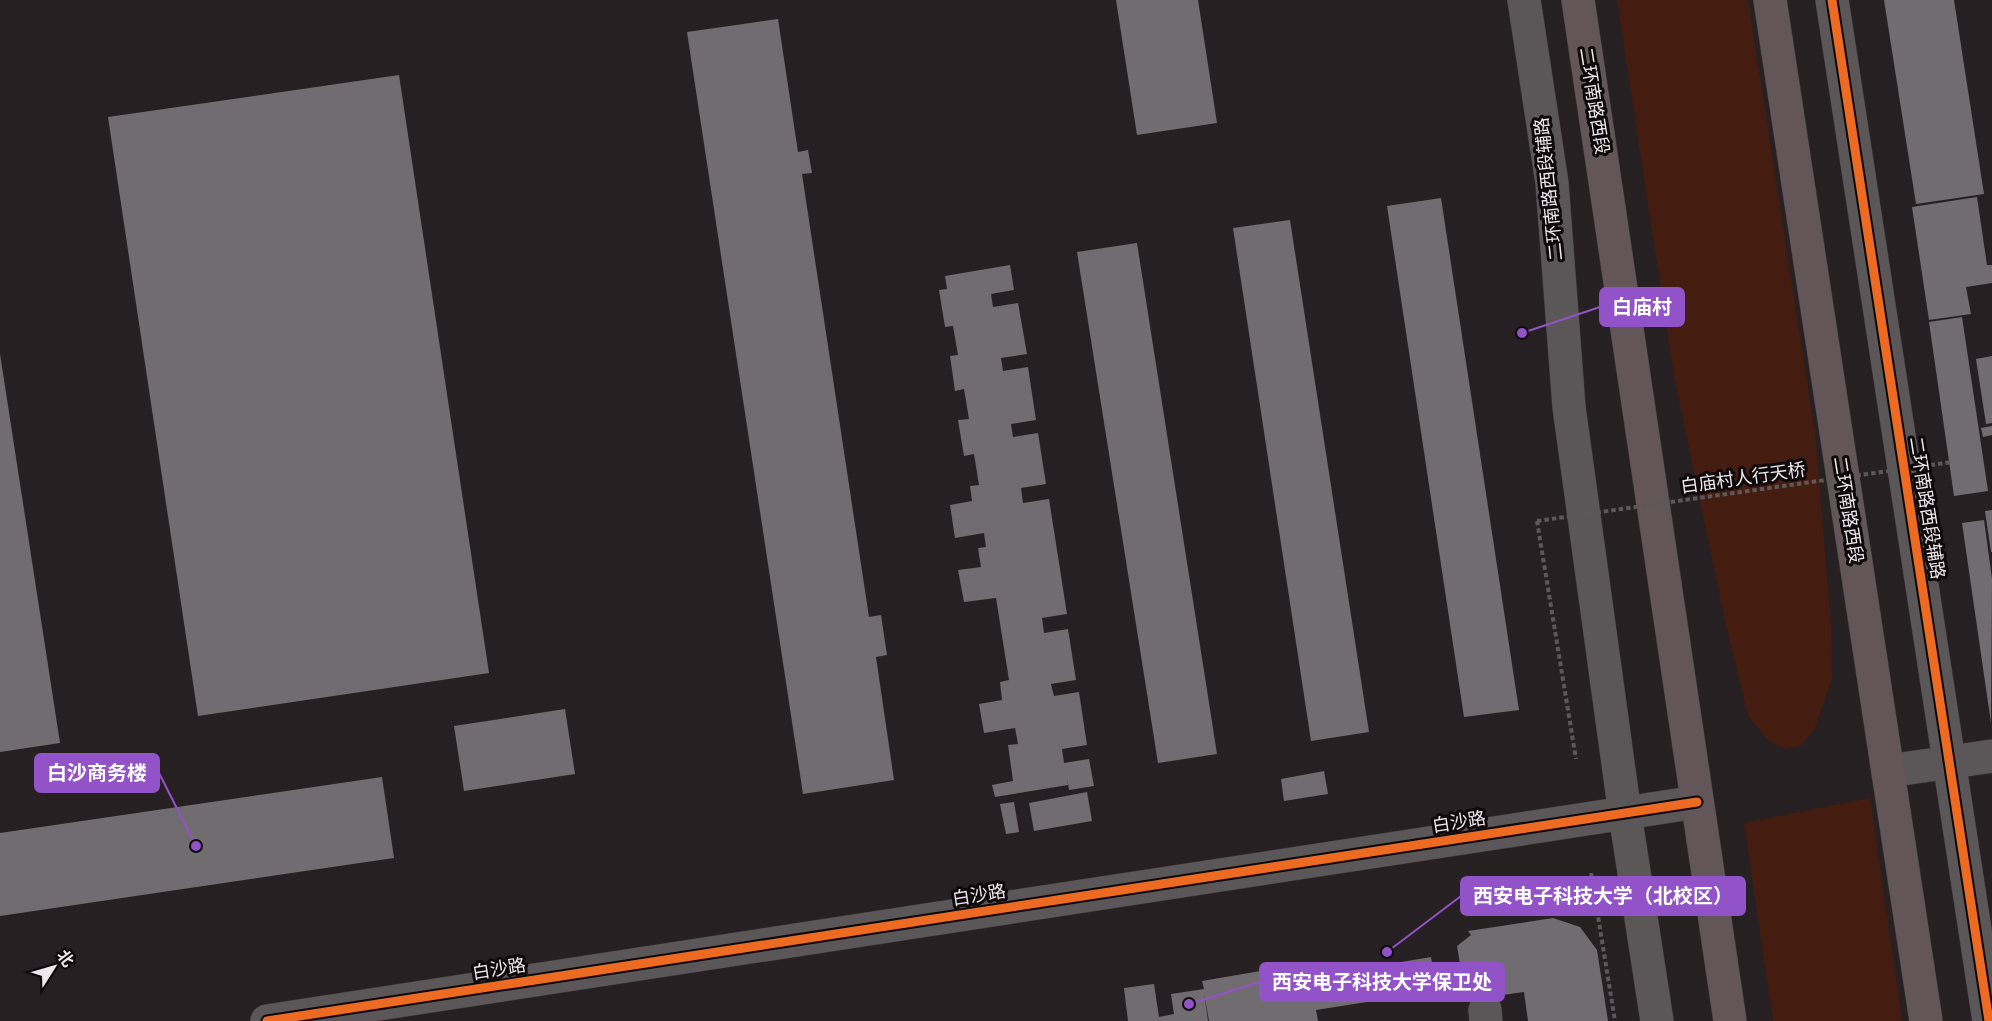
<svg xmlns="http://www.w3.org/2000/svg" width="1992" height="1021" font-family="Poppins,'Noto Sans SC',sans-serif">
  <style>
    .green { fill: #451c10 }
    .building { fill: #716c70 }
    .lines { fill: none; stroke-linecap: round; stroke-linejoin: round }
    .minor-casing { stroke: #3f3a3d; stroke-width: 34 }
    .highway-casing { stroke: #3f3a3d; stroke-width: 34 }
    .path { stroke: #5c5859; stroke-width: 4; stroke-dasharray: 4.5 3; stroke-linecap: butt }
    .minor { stroke: #5b5759; stroke-width: 33 }
    .highway { stroke: #625658; stroke-width: 33 }
    .path-bridge { stroke: #5c5859; stroke-width: 4; stroke-dasharray: 4.5 3; stroke-linecap: butt }
    .cycleway-casing { stroke: #0e090b; stroke-width: 13 }
    .cycleway { stroke: #ed6a23; stroke-width: 9 }
    .labels { text-anchor: middle; stroke-width: 6; stroke-linejoin: round; paint-order: stroke }
    .street-label { font-size: 18px; fill: #f0e8ec; stroke: #0e090b }
    .leader { fill: none; stroke: #9252c8; stroke-width: 2 }
    .callout-dot { fill: #9252c8; stroke: #0e090b; stroke-width: 2 }
    .callout { fill: #9252c8; stroke: #9252c8; stroke-width: 2 }
    .callout-label { font-size: 20px; text-anchor: middle; font-weight: bold; fill: #fff }
  </style>
  <rect width="100%" height="100%" fill="#262023"/>
  <!-- green -->
  <g class="green">
    <path d="M 1617,0 L 1748,0 L 1815,433 L 1831,625 L 1832,678 L 1815,728 L 1802,745 L 1786,749 L 1770,742 L 1748,716 L 1725,621 L 1674,376 Z"/>
    <path d="M 1870,798 L 1902,1021 L 1773,1021 L 1744,823 Z"/>
  </g>
  <!-- building -->
  <g class="building">
    <path d="M 1116,0 L 1198,0 L 1217,123 L 1137,135 Z"/>
    <path d="M 1884,0 L 1954,0 L 1984,194 L 1916,204 Z"/>
    <path d="M 778,19 L 798,152 L 808,150 L 812,173 L 802,174 L 869,617 L 881,615 L 887,655 L 876,657 L 894,780 L 803,794 L 687,32 Z"/>
    <path d="M 399,75 L 489,673 L 198,716 L 108,117 Z"/>
    <path d="M 1977,197 L 1987,265 L 1992,265 L 1992,283 L 1966,287 L 1971,314 L 1929,320 L 1912,207 Z"/>
    <path d="M 1441,198 L 1519,710 L 1464,717 L 1387,206 Z"/>
    <path d="M 1290,220 L 1369,732 L 1311,741 L 1233,228 Z"/>
    <path d="M 1137,243 L 1217,754 L 1158,763 L 1077,252 Z"/>
    <path d="M 1010,265 L 1014,290 L 991,294 L 993,307 L 1018,303 L 1027,354 L 1001,358 L 1003,371 L 1028,367 L 1036,420 L 1011,424 L 1013,437 L 1038,433 L 1046,484 L 1021,488 L 1023,503 L 1049,499 L 1067,614 L 1042,618 L 1044,633 L 1068,629 L 1076,680 L 1051,684 L 1054,696 L 1079,692 L 1087,745 L 1062,749 L 1064,763 L 1089,759 L 1094,786 L 1069,790 L 1067,777 L 1068,785 L 995,797 L 992,785 L 1013,781 L 1008,745 L 1018,744 L 1015,728 L 984,733 L 979,704 L 1002,700 L 1000,682 L 1009,680 L 996,598 L 964,602 L 958,570 L 981,567 L 978,548 L 986,547 L 984,533 L 955,538 L 950,505 L 972,501 L 970,486 L 979,485 L 974,454 L 964,456 L 958,420 L 969,419 L 964,389 L 955,391 L 950,356 L 958,355 L 953,326 L 945,327 L 939,290 L 947,289 L 945,276 Z"/>
    <path d="M 1962,317 L 1988,491 L 1954,496 L 1929,322 Z"/>
    <path d="M 0,354 L 60,743 L 0,752 Z"/>
    <path d="M 1992,356 L 1992,423 L 1986,424 L 1976,359 Z"/>
    <path d="M 1992,426 L 1992,435 L 1983,437 L 1981,428 Z"/>
    <path d="M 1992,510 L 1992,552 L 1991,552 L 1985,511 Z"/>
    <path d="M 1984,520 L 1992,579 L 1991,723 L 1962,523 Z"/>
    <path d="M 565,709 L 575,774 L 464,791 L 454,726 Z"/>
    <path d="M 1324,771 L 1328,794 L 1284,801 L 1281,779 Z"/>
    <path d="M 382,777 L 394,858 L 0,916 L 0,833 Z"/>
    <path d="M 1087,792 L 1092,821 L 1034,831 L 1029,803 Z"/>
    <path d="M 1014,802 L 1019,832 L 1006,834 L 1000,804 Z"/>
    <path d="M 1553,918 L 1580,927 L 1597,950 L 1608,1021 L 1528,1021 L 1524,992 L 1466,1000 L 1457,946 L 1471,935 L 1468,931 Z"/>
    <path d="M 1431,957 L 1432,963 L 1438,962 L 1443,990 L 1316,1010 L 1318,1021 L 1209,1021 L 1204,993 L 1208,1021 L 1128,1021 L 1124,988 L 1154,984 L 1159,1017 L 1174,1014 L 1171,994 L 1204,989 L 1202,981 L 1308,963 L 1311,977 Z"/>
  </g>
  <g class="lines">
    <!-- minor casing -->
    <g class="minor-casing">
      <g id="minor">
        <path d="M 1524,0 L 1552,183 L 1569,407 L 1625,814 L 1657,1021"/>
        <path d="M 1832,0 L 1989,1021"/>
        <path d="M 1888,771 L 1992,756"/>
        <path d="M 1485,1010 L 1486,1021"/>
        <path d="M 267,1021 L 1697,802"/>
      </g>
    </g>
    <!-- highway casing -->
    <g class="highway-casing">
      <g id="highway">
        <path d="M 1578,0 L 1730,1021"/>
        <path d="M 1770,0 L 1926,1021"/>
      </g>
    </g>
    <!-- path -->
    <g class="path">
      <path d="M 1537,521 L 1576,759"/>
      <path d="M 1591,873 L 1615,1021"/>
    </g>
    <!-- minor -->
    <use href="#minor" class="minor"/>
    <!-- highway -->
    <use href="#highway" class="highway"/>
    <!-- path-bridge -->
    <path class="path-bridge" d="M 1537,521 L 1952,462"/>
    <!-- cycleway casing -->
    <g class="cycleway-casing">
      <g id="cycleway">
        <path d="M 1832,0 L 1989,1021"/>
        <path d="M 267,1021 L 1697,802"/>
      </g>
    </g>
    <!-- cycleway -->
    <use href="#cycleway" class="cycleway"/>
  </g>
  <g class="labels">
    <!-- street labels -->
    <g class="street-label">
      <text transform="translate(1594 101) rotate(81)" y="6">二环南路西段</text>
      <text transform="translate(1549 189) rotate(-96)" y="6">二环南路西段辅路</text>
      <text transform="translate(1743 478) rotate(-8)" y="6">白庙村人行天桥</text>
      <text transform="translate(1927 508) rotate(81)" y="6">二环南路西段辅路</text>
      <text transform="translate(1848 510) rotate(81)" y="6">二环南路西段</text>
      <text transform="translate(1459 822) rotate(-9)" y="6">白沙路</text>
      <text transform="translate(979 895) rotate(-9)" y="6">白沙路</text>
      <text transform="translate(499 969) rotate(-9)" y="6">白沙路</text>
    </g>
  </g>
  <!-- callouts -->
  <path class="leader" d="M1522 333L1600 307M196 846L159 773M1387 952L1461 896M1189 1004L1260 982"/>
  <g class="callout-dot">
    <circle cx="1522" cy="333" r="6"/>
    <circle cx="196" cy="846" r="6"/>
    <circle cx="1387" cy="952" r="6"/>
    <circle cx="1189" cy="1004" r="6"/>
  </g>
  <g class="callout">
    <rect x="1600" y="288" width="84" height="38" rx="6"/>
    <rect x="35" y="754" width="124" height="38" rx="6"/>
    <rect x="1461" y="877" width="284" height="38" rx="6"/>
    <rect x="1260" y="963" width="244" height="38" rx="6"/>
  </g>
  <g class="callout-label">
    <text x="1642" y="314">白庙村</text>
    <text x="97" y="780">白沙商务楼</text>
    <text x="1603" y="903">西安电子科技大学（北校区）</text>
    <text x="1382" y="989">西安电子科技大学保卫处</text>
  </g>
  <!-- north arrow -->
  <g transform="translate(54 967) rotate(53)" stroke="#0e090b" stroke-width="4.5" paint-order="stroke">
  <path d="M0-4.5L10 22L0 15L-10 22Z" fill="#f0e8ec"/>
  <text y="-9" font-size="16" font-weight="bold" text-anchor="middle" fill="#f0e8ec">北</text>
  </g>
</svg>
